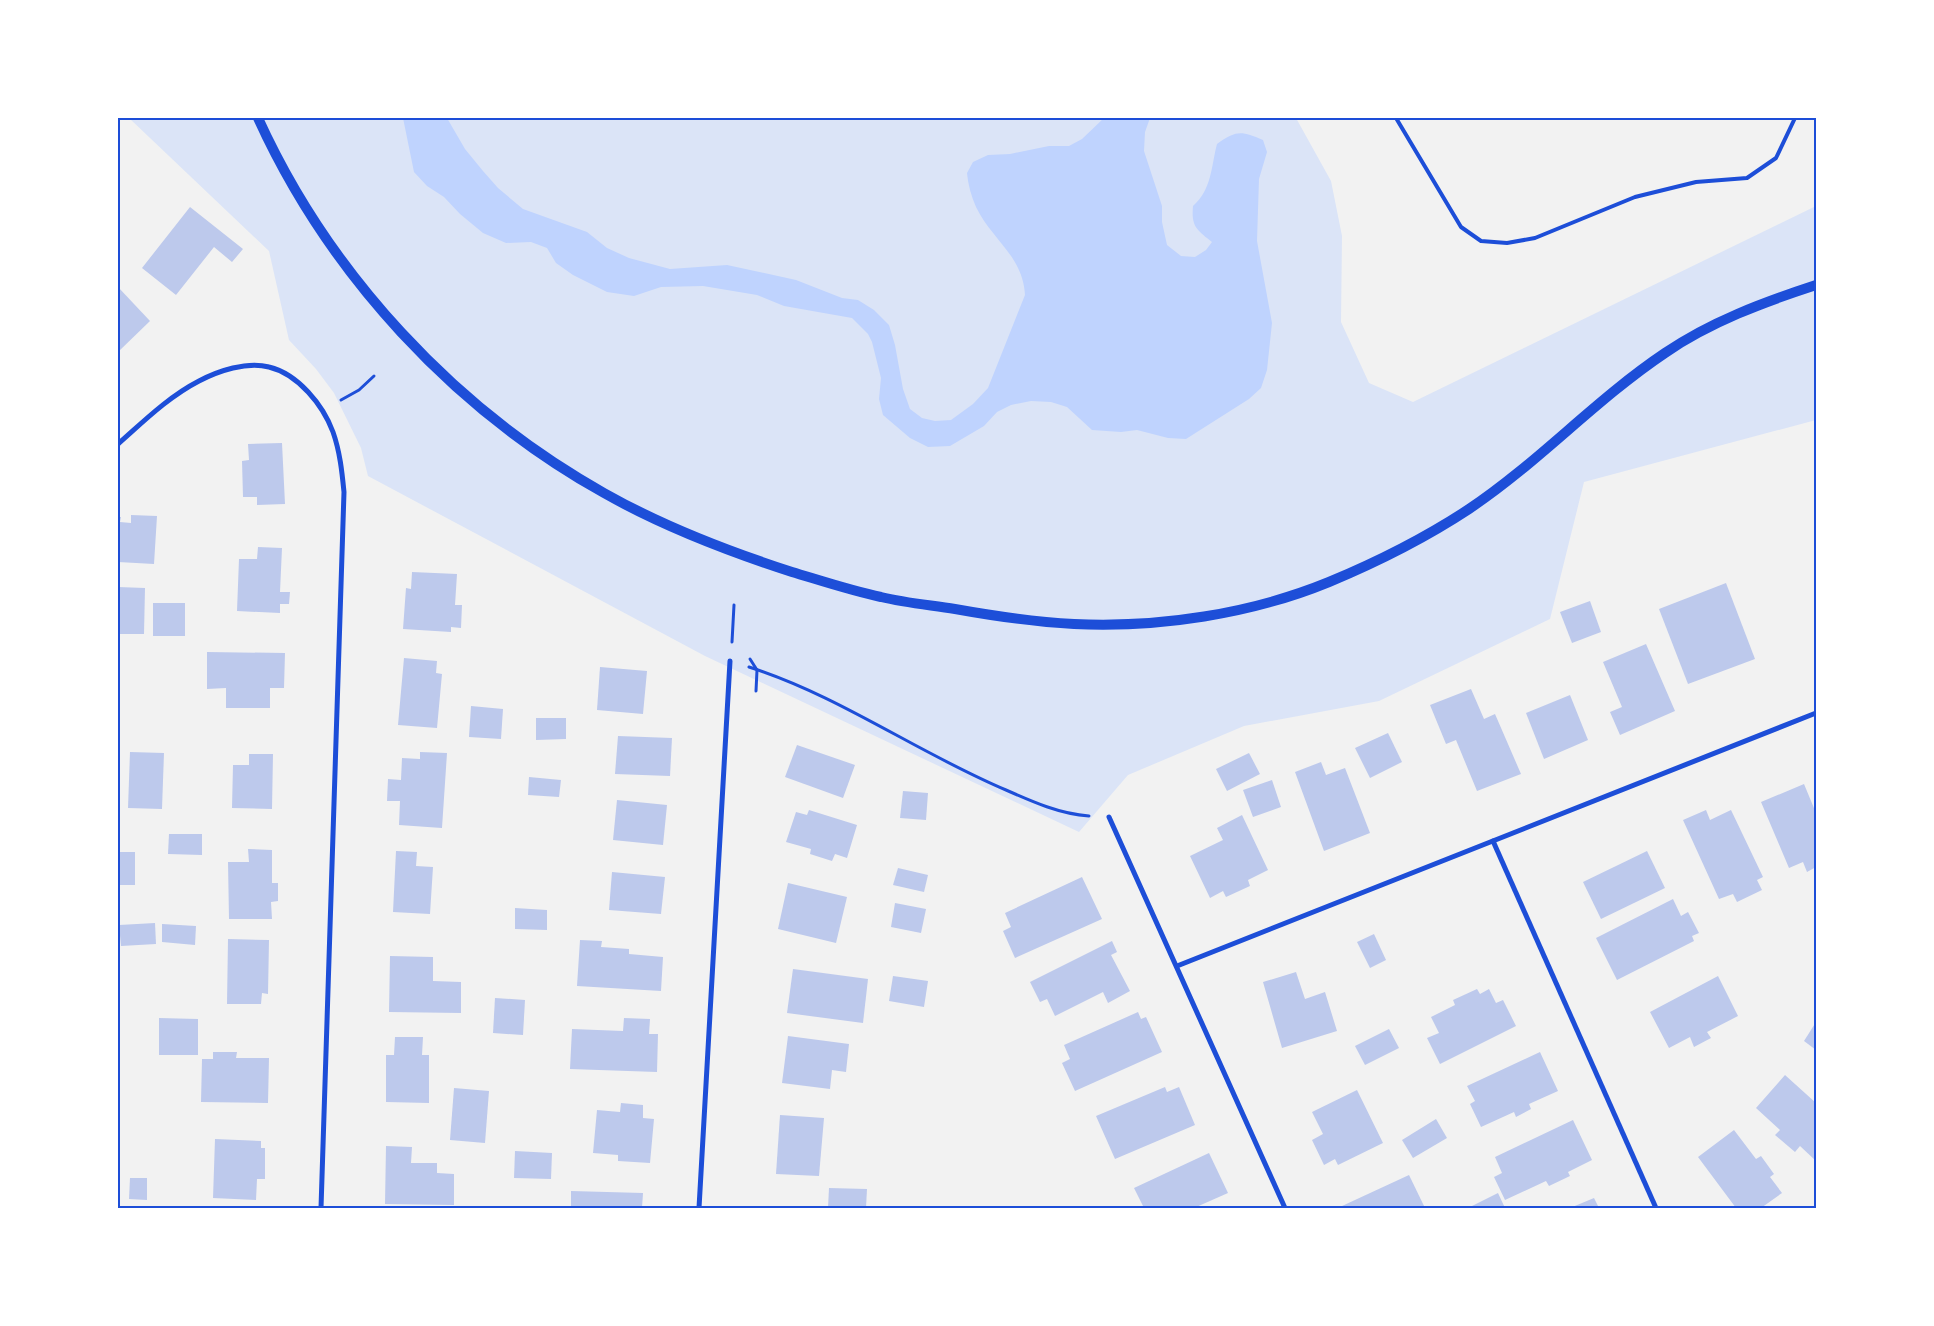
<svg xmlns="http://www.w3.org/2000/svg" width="1934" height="1326" font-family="'Archivo Narrow',sans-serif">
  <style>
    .green { fill: #dbe4f7 }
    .water { fill: #bfd3fe }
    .building { fill: #bdc9ec }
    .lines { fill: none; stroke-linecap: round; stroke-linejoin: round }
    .path { stroke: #1d4ed8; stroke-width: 3 }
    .service { stroke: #1d4ed8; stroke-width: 4 }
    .minor { stroke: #1d4ed8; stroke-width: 5 }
    .secondary { stroke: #1d4ed8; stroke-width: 10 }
    .neatline { fill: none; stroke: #1d4ed8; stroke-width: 2 }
  </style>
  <rect width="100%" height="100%" fill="#f2f2f2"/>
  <!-- green -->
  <path class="green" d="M 129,118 L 1296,118 L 1331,181 L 1342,236 L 1341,322 L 1369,383 L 1413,402 L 1816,206 L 1816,420 L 1584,482 L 1550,619 L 1379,701 L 1244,726 L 1128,775 L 1079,832 L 705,656 L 368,476 L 361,448 L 334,393 L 316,369 L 289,340 L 269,251 Z"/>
  <!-- water -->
  <path class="water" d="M 403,118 L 447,118 L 465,149 L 483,171 L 498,188 L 523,209 L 587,232 L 607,248 L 629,258 L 670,269 L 727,265 L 796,280 L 842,298 L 858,300 L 874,310 L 889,325 L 895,345 L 903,389 L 910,409 L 922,418 L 935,421 L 951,420 L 973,404 L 988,388 L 1025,295 C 1023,256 992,240 976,207 C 971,196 968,184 967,173 L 973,162 L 988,155 L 1010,154 L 1049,146 L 1069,146 L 1082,139 L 1104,118 L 1150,118 L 1145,132 L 1144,151 L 1162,206 L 1162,222 L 1167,245 L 1181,256 L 1195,257 L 1206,250 L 1212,242 C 1197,230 1191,227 1193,206 C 1212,189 1211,167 1217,144 C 1237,130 1241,131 1263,140 L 1267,152 L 1259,179 L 1257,241 L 1272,323 L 1267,370 L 1261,388 L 1249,399 L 1186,439 L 1168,438 L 1137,430 L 1121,432 L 1092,430 L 1067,407 L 1051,402 L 1031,401 L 1011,405 L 997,412 L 984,426 L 950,446 L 928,447 L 910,438 L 883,415 L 879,399 L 881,378 L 872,342 L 868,334 L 852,318 L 784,306 L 757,295 L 703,286 L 661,287 L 634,296 L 607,292 L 573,275 L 556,263 L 547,248 L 531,242 L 506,243 L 483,233 L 460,214 L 444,197 L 427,186 L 414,172 Z"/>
  <!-- building -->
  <g class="building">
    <path d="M 190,207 L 243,249 L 232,262 L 214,247 L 176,295 L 142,268 Z"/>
    <path d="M 118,287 L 150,321 L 118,352 Z"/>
    <path d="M 282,443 L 285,504 L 257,505 L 257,497 L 243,497 L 242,461 L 249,460 L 248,444 Z"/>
    <path d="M 131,515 L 157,516 L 154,564 L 118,562 L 118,517 L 121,517 L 120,522 L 131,523 Z"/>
    <path d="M 258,547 L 282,548 L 280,592 L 290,592 L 289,604 L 280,604 L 280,613 L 237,611 L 239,559 L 257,559 Z"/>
    <path d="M 412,572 L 457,574 L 455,605 L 462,605 L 461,628 L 451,627 L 451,632 L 403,629 L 406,588 L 411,589 Z"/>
    <path d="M 1726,583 L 1755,659 L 1688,684 L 1659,609 Z"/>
    <path d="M 118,587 L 145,588 L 144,634 L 118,634 Z"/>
    <path d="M 1590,601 L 1601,632 L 1572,643 L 1560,612 Z"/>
    <rect x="153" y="603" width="32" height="33"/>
    <path d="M 1646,644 L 1675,711 L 1620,735 L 1610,712 L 1622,707 L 1603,662 Z"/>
    <path d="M 207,652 L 285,653 L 284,688 L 270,688 L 270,708 L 226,708 L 226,688 L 207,689 Z"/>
    <path d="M 404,658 L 437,661 L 436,673 L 442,674 L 437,728 L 398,725 Z"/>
    <path d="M 600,667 L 647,671 L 643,714 L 597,710 Z"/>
    <path d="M 1471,689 L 1484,719 L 1495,714 L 1521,774 L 1477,791 L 1456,740 L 1446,744 L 1430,705 Z"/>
    <path d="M 1570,695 L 1588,740 L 1544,759 L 1526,713 Z"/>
    <path d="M 471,706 L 503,709 L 501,739 L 469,737 Z"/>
    <path d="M 536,718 L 566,718 L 566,739 L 536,740 Z"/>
    <path d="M 1388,733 L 1402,762 L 1370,778 L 1355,748 Z"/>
    <path d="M 618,736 L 672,738 L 670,776 L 615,774 Z"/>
    <path d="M 797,745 L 855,765 L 843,798 L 785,777 Z"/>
    <path d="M 130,752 L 164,753 L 162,809 L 128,808 Z"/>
    <path d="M 420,752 L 447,753 L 442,828 L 399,825 L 400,801 L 387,801 L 388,779 L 401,780 L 402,758 L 420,759 Z"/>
    <path d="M 1249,753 L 1260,774 L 1227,791 L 1216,769 Z"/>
    <path d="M 249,754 L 273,754 L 272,809 L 232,808 L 233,765 L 249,765 Z"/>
    <path d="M 1321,762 L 1326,775 L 1345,768 L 1370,833 L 1324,851 L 1295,772 Z"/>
    <path d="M 529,777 L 561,780 L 559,797 L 528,795 Z"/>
    <path d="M 1272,780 L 1281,807 L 1253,817 L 1243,790 Z"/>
    <path d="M 1804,784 L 1816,813 L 1816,867 L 1807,872 L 1803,862 L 1789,868 L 1761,802 Z"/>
    <path d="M 903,791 L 928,793 L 926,820 L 900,818 Z"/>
    <path d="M 617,800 L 667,805 L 663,845 L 613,840 Z"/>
    <path d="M 809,810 L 857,825 L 847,858 L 835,854 L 832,861 L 810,854 L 811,849 L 786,842 L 796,812 L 807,815 Z"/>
    <path d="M 1706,810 L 1710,820 L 1731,810 L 1763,877 L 1757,880 L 1762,890 L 1737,902 L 1733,894 L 1719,899 L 1683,820 Z"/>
    <path d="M 1242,815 L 1268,870 L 1248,880 L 1250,886 L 1226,897 L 1223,891 L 1210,898 L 1190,856 L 1223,840 L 1217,828 Z"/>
    <path d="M 169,834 L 202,834 L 202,855 L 168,854 Z"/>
    <path d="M 248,849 L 272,850 L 272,883 L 278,883 L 278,901 L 271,902 L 272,919 L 229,919 L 228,862 L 249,862 Z"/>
    <path d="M 396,851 L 417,852 L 416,866 L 433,867 L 430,914 L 393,912 Z"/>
    <path d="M 1647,851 L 1665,888 L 1601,919 L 1583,882 Z"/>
    <rect x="118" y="852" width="17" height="33"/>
    <path d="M 898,868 L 928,875 L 924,892 L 893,885 Z"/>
    <path d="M 612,872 L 665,877 L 661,914 L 609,910 Z"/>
    <path d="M 1082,877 L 1102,919 L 1015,958 L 1003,931 L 1011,927 L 1005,913 Z"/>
    <path d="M 788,883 L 847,897 L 836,943 L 778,929 Z"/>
    <path d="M 1673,899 L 1681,916 L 1688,912 L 1699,933 L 1692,936 L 1694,941 L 1617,980 L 1596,938 Z"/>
    <path d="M 895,903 L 926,909 L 921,933 L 891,927 Z"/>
    <path d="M 515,908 L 547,910 L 547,930 L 515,929 Z"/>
    <path d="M 155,923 L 156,944 L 121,946 L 119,925 Z"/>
    <path d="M 162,924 L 196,926 L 195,945 L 162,942 Z"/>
    <path d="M 1374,934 L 1386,960 L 1370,968 L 1357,942 Z"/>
    <path d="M 228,939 L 269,940 L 268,994 L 262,993 L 261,1004 L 227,1004 Z"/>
    <path d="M 580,940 L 602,941 L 601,947 L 629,949 L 629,954 L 663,957 L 661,991 L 577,986 Z"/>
    <path d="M 1112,941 L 1117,952 L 1111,955 L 1130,991 L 1108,1003 L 1103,992 L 1055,1016 L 1047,999 L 1040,1002 L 1030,982 Z"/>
    <path d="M 390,956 L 433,957 L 433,981 L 461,982 L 461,1013 L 389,1012 Z"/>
    <path d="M 793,969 L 868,979 L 863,1023 L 787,1013 Z"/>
    <path d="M 1296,972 L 1305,999 L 1325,992 L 1337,1031 L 1282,1048 L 1263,982 Z"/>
    <path d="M 893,976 L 928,981 L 924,1007 L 889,1001 Z"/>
    <path d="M 1718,976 L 1738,1016 L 1707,1032 L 1711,1038 L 1694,1047 L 1690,1037 L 1669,1048 L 1650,1012 Z"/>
    <path d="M 1477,989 L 1480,994 L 1489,989 L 1496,1003 L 1503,1000 L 1516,1026 L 1440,1064 L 1427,1038 L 1439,1033 L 1431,1017 L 1455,1005 L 1453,1000 Z"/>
    <path d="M 495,998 L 525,1000 L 523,1035 L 493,1033 Z"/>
    <path d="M 1138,1012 L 1141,1019 L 1146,1017 L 1162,1052 L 1075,1091 L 1062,1063 L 1070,1059 L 1064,1045 Z"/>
    <path d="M 159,1018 L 198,1019 L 198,1055 L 159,1055 Z"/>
    <path d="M 624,1018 L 650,1019 L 649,1034 L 658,1034 L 657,1072 L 570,1069 L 572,1029 L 623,1031 Z"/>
    <path d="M 1816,1022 L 1816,1050 L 1804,1041 Z"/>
    <path d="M 1389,1029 L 1399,1048 L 1365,1065 L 1355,1046 Z"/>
    <path d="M 788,1036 L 849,1044 L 846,1072 L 832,1070 L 830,1089 L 782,1083 Z"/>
    <path d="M 395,1037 L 423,1037 L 422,1055 L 429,1055 L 429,1103 L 386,1102 L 386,1055 L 394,1055 Z"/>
    <path d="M 213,1052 L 237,1052 L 236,1058 L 269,1058 L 268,1103 L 201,1102 L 202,1059 L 213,1059 Z"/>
    <path d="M 1540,1052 L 1558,1091 L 1529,1104 L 1531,1109 L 1516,1117 L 1514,1112 L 1481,1127 L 1470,1104 L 1475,1101 L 1467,1086 Z"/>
    <path d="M 1785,1075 L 1816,1103 L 1816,1161 L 1800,1146 L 1795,1152 L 1775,1135 L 1780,1130 L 1756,1108 Z"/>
    <path d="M 1165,1087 L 1167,1092 L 1179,1087 L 1195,1125 L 1115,1159 L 1096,1116 Z"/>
    <path d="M 454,1088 L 489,1091 L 485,1143 L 450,1140 Z"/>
    <path d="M 1357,1090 L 1383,1143 L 1338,1165 L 1335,1159 L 1324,1165 L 1312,1140 L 1323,1134 L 1312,1112 Z"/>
    <path d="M 621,1103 L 643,1105 L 643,1118 L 654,1119 L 650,1163 L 618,1161 L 618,1155 L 593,1153 L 597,1110 L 620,1112 Z"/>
    <path d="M 780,1115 L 824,1118 L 819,1176 L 776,1174 Z"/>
    <path d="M 1436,1119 L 1447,1138 L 1413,1158 L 1402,1140 Z"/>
    <path d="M 1573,1120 L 1592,1160 L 1568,1172 L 1570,1176 L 1549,1186 L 1546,1181 L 1505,1200 L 1494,1177 L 1502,1173 L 1495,1157 Z"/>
    <path d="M 1734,1130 L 1756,1159 L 1761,1156 L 1774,1174 L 1770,1177 L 1782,1193 L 1761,1208 L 1736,1208 L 1698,1157 Z"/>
    <path d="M 215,1139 L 261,1141 L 261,1148 L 265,1148 L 265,1179 L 257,1179 L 256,1200 L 213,1198 Z"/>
    <path d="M 386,1146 L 412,1147 L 411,1163 L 437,1163 L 437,1173 L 454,1174 L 454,1205 L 385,1204 Z"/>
    <path d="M 515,1151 L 552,1153 L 551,1179 L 514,1178 Z"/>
    <path d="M 1209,1153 L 1228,1193 L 1194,1208 L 1144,1208 L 1134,1188 Z"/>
    <path d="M 1409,1175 L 1425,1208 L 1343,1208 L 1342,1206 Z"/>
    <path d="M 130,1178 L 147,1178 L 147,1200 L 129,1199 Z"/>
    <path d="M 829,1188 L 867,1189 L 866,1208 L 828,1208 Z"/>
    <path d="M 571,1191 L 643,1193 L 642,1208 L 571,1208 Z"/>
    <path d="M 1498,1193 L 1505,1208 L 1474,1208 L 1472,1206 Z"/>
    <path d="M 1594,1198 L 1599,1208 L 1570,1208 Z"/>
  </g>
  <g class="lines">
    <!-- path -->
    <g class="path">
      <path d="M 341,400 L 359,390 L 374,376"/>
      <path d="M 732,642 L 734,605"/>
      <path d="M 750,659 L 757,670 L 756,691"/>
      <path d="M 749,667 C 840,696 918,753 1006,790 C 1033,802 1060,814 1089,816"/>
    </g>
    <!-- service -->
    <path class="service" d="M 1396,118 L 1461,227 L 1481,241 L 1507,243 L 1535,238 L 1635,197 L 1696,182 L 1747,178 L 1776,158 L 1795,118"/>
    <!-- minor -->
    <g class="minor">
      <path d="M 118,444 C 143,422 168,397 199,381 C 218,371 247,361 269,367 C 298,374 323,405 333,432 C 340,452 342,472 344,492 L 321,1208"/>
      <path d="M 1109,817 L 1285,1208"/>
      <path d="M 1493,841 L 1656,1208"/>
      <path d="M 1177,966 L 1816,713"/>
      <path d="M 699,1208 L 730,661"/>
    </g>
    <!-- secondary -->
    <path class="secondary" d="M 258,118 C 329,274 454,409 604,493 C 664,527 727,551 792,572 C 822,581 852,591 881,597 C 906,603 930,605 955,609 C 994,616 1035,622 1074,624 C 1159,628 1251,614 1329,582 C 1377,562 1425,538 1469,509 C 1538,463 1595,400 1665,353 C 1710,322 1764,302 1816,285"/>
  </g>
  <!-- border -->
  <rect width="1934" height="1326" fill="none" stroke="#ffffff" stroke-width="238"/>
  <rect x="119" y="119" width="1696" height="1088" class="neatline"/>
</svg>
